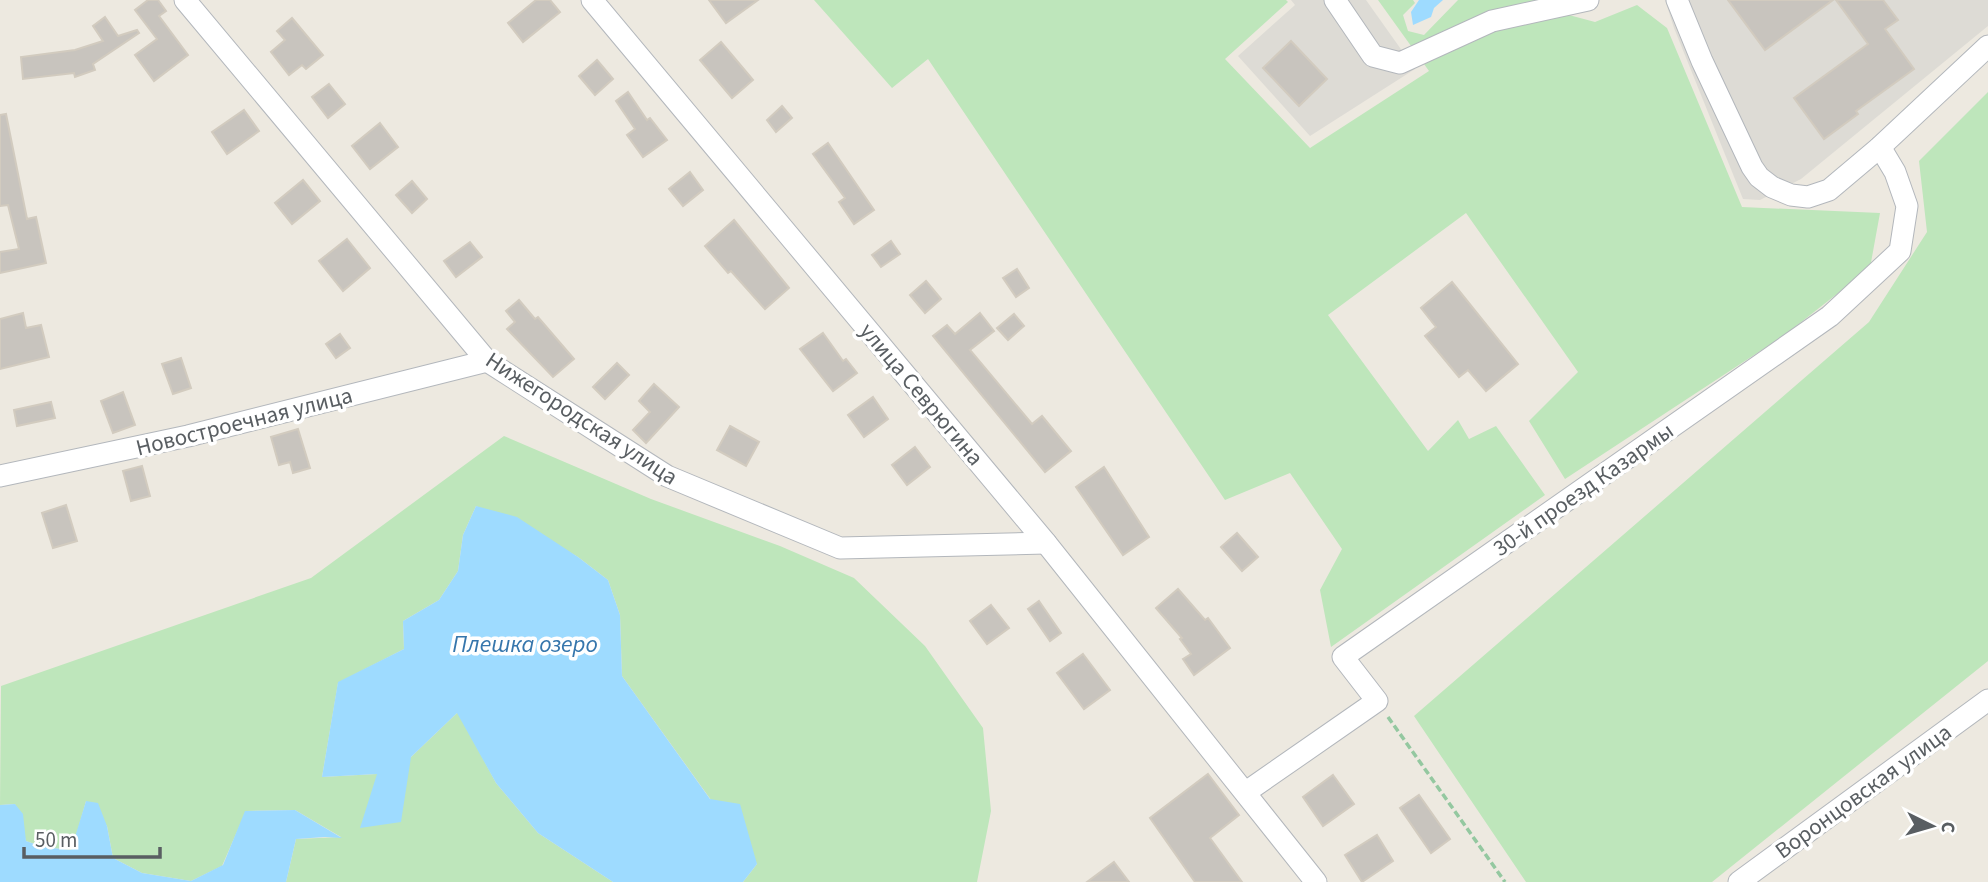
<svg xmlns="http://www.w3.org/2000/svg" width="1988" height="882" font-family="'Source Sans 3',sans-serif">
  <style>
    .industrial { fill: #dddbd5 }
    .green { fill: #bee6bb }
    .water { fill: #9edbff }
    .building { fill: #c8c4be; stroke: #d2cbbf; stroke-width: 2 }
    .lines { fill: none; stroke-linecap: round; stroke-linejoin: round }
    .minor-casing { stroke: #b3b7bc; stroke-width: 23 }
    .path { stroke: #94c8a0; stroke-width: 3.5; stroke-dasharray: 7 3.5; stroke-linecap: butt }
    .minor { stroke: #fff; stroke-width: 21 }
    .labels { text-anchor: middle; stroke-width: 7; stroke-linejoin: round; paint-order: stroke }
    .street-label { font-size: 23px; fill: #595e62; stroke: #fff }
    .water-label { font-size: 24px; font-style: italic; fill: #3676ac; stroke: #fff }
  </style>
  <rect width="100%" height="100%" fill="#ede9e0"/>
  <!-- industrial -->
  <g class="industrial">
    <path d="M 1291,0 L 1366,0 L 1415,69 L 1310,136 L 1238,56 L 1295,5 Z"/>
    <path d="M 1665,0 L 1988,0 L 1988,26 L 1801,179 L 1760,200 L 1743,199 L 1674,28 Z"/>
  </g>
  <!-- green -->
  <g class="green">
    <path d="M 814,0 L 1286,0 L 1288,2 L 1225,59 L 1310,148 L 1429,71 L 1378,0 L 1413,0 L 1415,3 L 1403,15 L 1408,31 L 1424,35 L 1458,0 L 1543,0 L 1539,7 L 1595,22 L 1637,5 L 1667,28 L 1742,207 L 1880,213 L 1870,268 L 1786,334 L 1565,479 L 1529,421 L 1578,372 L 1466,213 L 1328,315 L 1428,451 L 1458,420 L 1469,439 L 1496,426 L 1545,495 L 1331,647 L 1320,590 L 1342,549 L 1290,473 L 1225,500 L 928,59 L 892,88 Z"/>
    <path d="M 1988,92 L 1988,661 L 1712,882 L 1526,882 L 1414,716 L 1869,322 L 1927,232 L 1919,161 Z"/>
    <path d="M 504,436 L 651,499 L 780,546 L 854,578 L 925,646 L 983,728 L 991,811 L 977,882 L 743,882 L 757,864 L 622,676 L 620,615 L 608,580 L 578,557 L 549,540 L 476,506 L 463,535 L 458,571 L 439,600 L 403,621 L 404,649 L 338,683 L 322,777 L 377,774 L 411,757 L 458,712 L 496,783 L 538,833 L 613,882 L 286,882 L 296,839 L 341,837 L 295,810 L 246,811 L 222,866 L 191,881 L 142,873 L 113,858 L 107,826 L 86,801 L 72,850 L 43,847 L 26,841 L 15,804 L 0,805 L 1,686 L 311,578 Z"/>
  </g>
  <!-- water -->
  <g class="water">
    <path d="M 1419,0 L 1443,0 L 1434,8 L 1431,17 L 1413,25 L 1411,12 Z"/>
    <path d="M 476,506 L 517,517 L 578,557 L 608,580 L 620,615 L 622,676 L 710,799 L 740,804 L 757,864 L 743,882 L 613,882 L 538,833 L 496,783 L 457,713 L 411,757 L 401,822 L 360,828 L 377,774 L 322,777 L 338,682 L 404,649 L 403,621 L 439,600 L 458,571 L 463,535 Z"/>
    <path d="M 86,801 L 98,803 L 107,826 L 113,858 L 142,873 L 191,881 L 223,865 L 245,811 L 295,810 L 342,838 L 325,837 L 296,839 L 286,882 L 0,882 L 0,805 L 15,804 L 23,814 L 26,841 L 43,847 L 71,850 Z"/>
  </g>
  <!-- building -->
  <g class="building">
    <path d="M 148,0 L 158,0 L 166,11 L 159,16 L 188,55 L 154,81 L 135,55 L 157,39 L 135,10 Z"/>
    <path d="M 536,0 L 550,0 L 560,12 L 523,42 L 508,23 Z"/>
    <path d="M 709,0 L 758,0 L 726,23 Z"/>
    <path d="M 1728,0 L 1833,0 L 1765,50 Z"/>
    <path d="M 1836,0 L 1883,0 L 1898,20 L 1885,29 L 1914,69 L 1856,111 L 1858,114 L 1824,139 L 1794,98 L 1868,44 Z"/>
    <path d="M 105,17 L 118,36 L 137,30 L 139,33 L 93,64 L 95,70 L 75,77 L 74,73 L 23,79 L 21,57 L 75,50 L 103,41 L 93,26 Z"/>
    <path d="M 292,18 L 323,55 L 306,69 L 302,65 L 289,75 L 271,52 L 285,40 L 277,31 Z"/>
    <path d="M 1291,41 L 1327,79 L 1299,106 L 1263,68 Z"/>
    <path d="M 721,42 L 753,80 L 732,98 L 700,60 Z"/>
    <path d="M 597,60 L 613,79 L 595,95 L 579,76 Z"/>
    <path d="M 329,84 L 345,104 L 328,118 L 312,97 Z"/>
    <path d="M 628,92 L 647,120 L 650,118 L 667,140 L 643,157 L 627,135 L 635,129 L 616,101 Z"/>
    <path d="M 782,106 L 792,118 L 776,132 L 767,120 Z"/>
    <path d="M 244,110 L 259,131 L 227,154 L 212,132 Z"/>
    <path d="M 6,114 L 27,219 L 36,217 L 46,263 L 0,273 L 0,252 L 19,249 L 8,205 L 0,206 L 0,115 Z"/>
    <path d="M 380,123 L 398,147 L 370,169 L 352,146 Z"/>
    <path d="M 828,143 L 874,210 L 854,224 L 839,202 L 845,198 L 813,154 Z"/>
    <path d="M 690,172 L 703,190 L 683,206 L 669,189 Z"/>
    <path d="M 303,180 L 320,201 L 292,224 L 275,203 Z"/>
    <path d="M 412,181 L 427,199 L 412,213 L 396,195 Z"/>
    <path d="M 734,220 L 789,288 L 765,309 L 731,271 L 728,273 L 705,246 Z"/>
    <path d="M 347,239 L 370,268 L 343,291 L 319,261 Z"/>
    <path d="M 891,241 L 900,254 L 881,267 L 872,255 Z"/>
    <path d="M 470,242 L 482,257 L 456,277 L 444,261 Z"/>
    <path d="M 1017,269 L 1029,288 L 1016,297 L 1003,278 Z"/>
    <path d="M 926,281 L 941,299 L 925,313 L 910,295 Z"/>
    <path d="M 1452,282 L 1518,364 L 1486,391 L 1468,370 L 1459,377 L 1425,336 L 1436,327 L 1421,308 Z"/>
    <path d="M 519,300 L 535,319 L 538,317 L 574,359 L 553,377 L 507,329 L 515,322 L 506,311 Z"/>
    <path d="M 23,313 L 26,328 L 41,325 L 49,357 L 0,369 L 0,319 Z"/>
    <path d="M 980,313 L 994,331 L 970,350 L 1032,424 L 1042,416 L 1071,451 L 1045,472 L 933,336 L 947,325 L 955,334 Z"/>
    <path d="M 1014,314 L 1024,326 L 1008,340 L 997,328 Z"/>
    <path d="M 823,333 L 843,361 L 846,359 L 857,373 L 833,391 L 800,349 Z"/>
    <path d="M 340,334 L 350,348 L 336,358 L 326,344 Z"/>
    <path d="M 181,358 L 191,388 L 173,394 L 162,364 Z"/>
    <path d="M 617,363 L 629,375 L 605,399 L 593,387 Z"/>
    <path d="M 654,384 L 679,407 L 646,443 L 633,430 L 650,412 L 639,401 Z"/>
    <path d="M 123,392 L 135,425 L 113,433 L 101,401 Z"/>
    <path d="M 873,397 L 888,419 L 864,437 L 848,415 Z"/>
    <path d="M 51,402 L 55,418 L 17,426 L 14,410 Z"/>
    <path d="M 730,426 L 759,442 L 746,466 L 717,450 Z"/>
    <path d="M 298,429 L 310,468 L 293,473 L 290,462 L 279,465 L 271,437 Z"/>
    <path d="M 915,447 L 930,467 L 907,485 L 892,465 Z"/>
    <path d="M 142,466 L 150,496 L 131,501 L 123,471 Z"/>
    <path d="M 1104,467 L 1149,537 L 1123,555 L 1076,487 Z"/>
    <path d="M 66,505 L 77,541 L 53,548 L 42,513 Z"/>
    <path d="M 1237,533 L 1258,557 L 1242,571 L 1221,547 Z"/>
    <path d="M 1178,589 L 1205,620 L 1208,618 L 1230,648 L 1194,675 L 1183,659 L 1191,654 L 1180,639 L 1182,638 L 1156,608 Z"/>
    <path d="M 1039,601 L 1061,633 L 1050,641 L 1028,609 Z"/>
    <path d="M 991,605 L 1009,628 L 987,644 L 970,621 Z"/>
    <path d="M 1083,654 L 1110,690 L 1084,709 L 1057,673 Z"/>
    <path d="M 1208,774 L 1239,815 L 1210,838 L 1242,882 L 1195,882 L 1150,818 Z"/>
    <path d="M 1333,775 L 1354,804 L 1323,826 L 1303,797 Z"/>
    <path d="M 1419,795 L 1450,839 L 1431,853 L 1400,808 Z"/>
    <path d="M 1377,835 L 1393,861 L 1362,882 L 1345,855 Z"/>
    <path d="M 1114,862 L 1129,882 L 1087,882 Z"/>
  </g>
  <g class="lines">
    <!-- minor casing -->
    <g class="minor-casing">
      <g id="minor">
        <path d="M 185,0 L 487,361 L 667,476 L 840,548 L 1046,543"/>
        <path d="M 592,0 L 1046,543 L 1316,882"/>
        <path d="M 1335,0 L 1373,56 L 1400,63 L 1492,21 L 1588,0"/>
        <path d="M 1677,0 L 1702,61 L 1752,167 L 1759,177 L 1772,187 L 1791,195 L 1808,197 L 1829,190 L 1880,147 L 1988,46"/>
        <path d="M 0,476 L 188,436 L 487,361"/>
        <path d="M 1246,792 L 1377,701 L 1343,657 L 1830,316 L 1900,251 L 1907,206 L 1895,172 L 1880,147"/>
        <path d="M 1739,882 L 1988,700"/>
      </g>
    </g>
    <!-- path -->
    <path class="path" d="M 1388,717 L 1505,882"/>
    <!-- minor -->
    <use href="#minor" class="minor"/>
  </g>
  <g class="labels">
    <!-- street labels -->
    <g class="street-label">
      <text transform="translate(922 394) rotate(50)" y="8">улица Севрюгина</text>
      <text transform="translate(582 418) rotate(33)" y="8">Нижегородская улица</text>
      <text transform="translate(244 421) rotate(-14)" y="8">Новостроечная улица</text>
      <text transform="translate(1583 489) rotate(-35)" y="8">30-й проезд Казармы</text>
      <text transform="translate(1863 791) rotate(-36)" y="8">Воронцовская улица</text>
    </g>
    <!-- water labels -->
    <g class="water-label">
      <text x="525" y="652">Плешка озеро</text>
    </g>
  </g>
  <!-- north arrow -->
  <g transform="translate(1932 826) rotate(95)" stroke="#ffffff" stroke-width="5" paint-order="stroke">
  <path d="M0-5L12 26L0 18L-12 26Z" fill="#595e62"/>
  <text y="-10" font-size="19" font-weight="bold" text-anchor="middle" fill="#595e62">С</text>
  </g>
  <!-- scale -->
  <path d="M24 847v10h136v-10" fill="none" stroke="#595e62" stroke-width="3.5"/>
  <text x="35" y="847" font-size="21" fill="#595e62" stroke="#ffffff" stroke-width="5" paint-order="stroke">50 m</text>
</svg>
